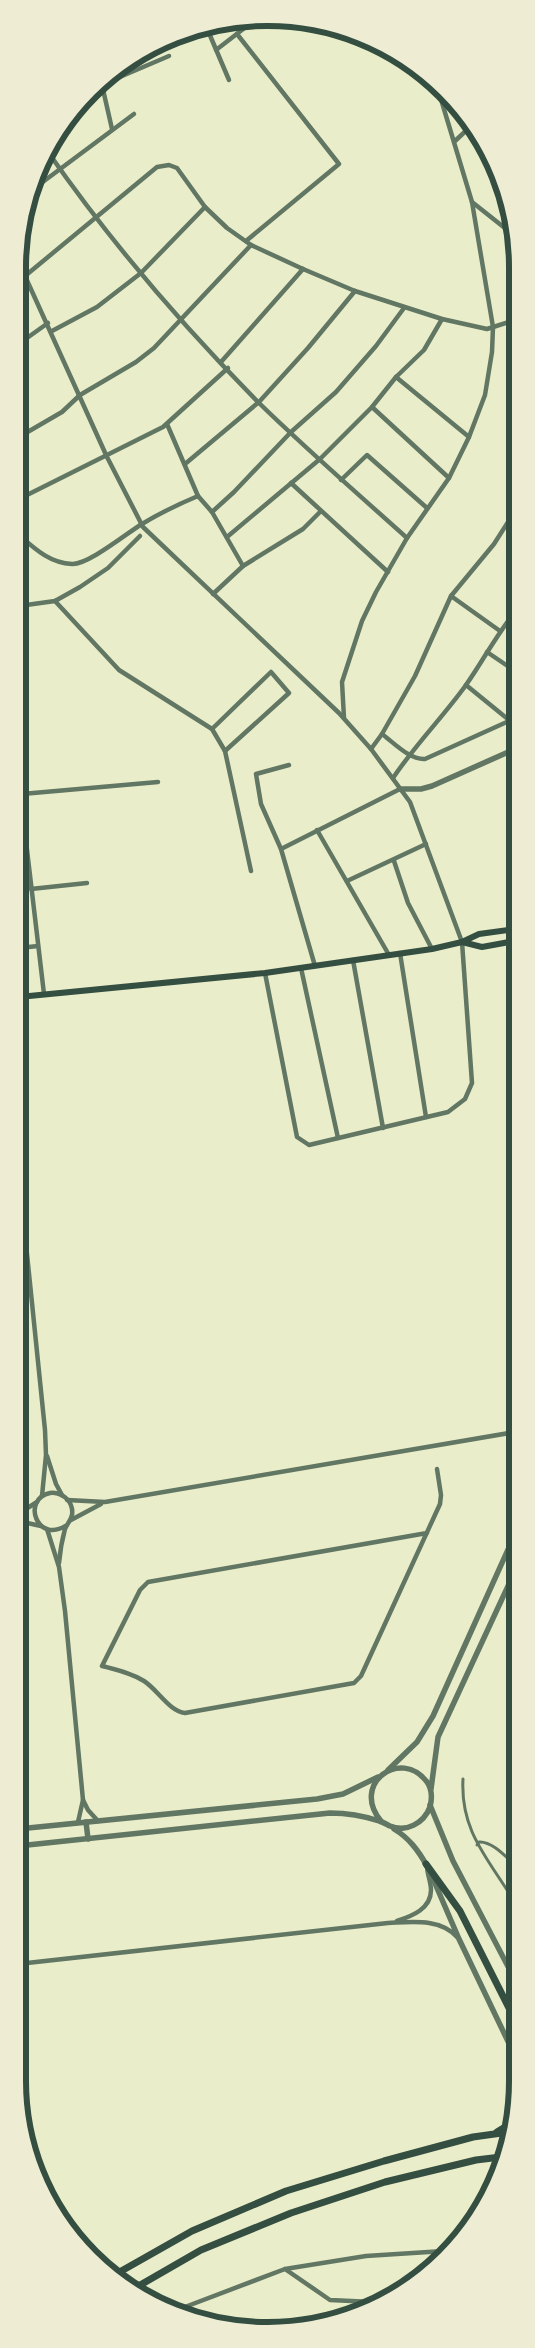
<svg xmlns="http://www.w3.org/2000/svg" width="535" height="2348" font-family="'Asap Condensed',sans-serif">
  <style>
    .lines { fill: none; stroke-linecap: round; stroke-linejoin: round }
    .pedestrian { stroke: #617663; stroke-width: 3 }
    .minor { stroke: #617663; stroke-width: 4.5 }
    .tertiary { stroke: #617663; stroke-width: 5.5 }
    .secondary { stroke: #344e41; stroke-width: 6 }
    .primary { stroke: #344e41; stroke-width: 7 }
    .rim { fill: none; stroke: #344e41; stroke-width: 6 }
  </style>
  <rect width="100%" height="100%" fill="#e9edc9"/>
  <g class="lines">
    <!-- pedestrian -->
    <g class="pedestrian">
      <path d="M 463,1779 C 460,1833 490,1860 515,1903"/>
      <path d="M 477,1845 L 479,1842 C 492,1841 506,1857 515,1865"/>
    </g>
    <!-- minor -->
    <g class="minor">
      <path d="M 206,26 L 229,80"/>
      <path d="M 237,34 L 339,164 L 246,241"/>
      <path d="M 216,50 L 251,23"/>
      <path d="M 101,85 L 169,56"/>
      <path d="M 102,85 L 112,129"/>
      <path d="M 455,141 L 470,127"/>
      <path d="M 48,152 C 110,241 182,325 258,402 C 306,449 357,493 407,538"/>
      <path d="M 36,187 L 134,114"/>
      <path d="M 472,202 L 515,236"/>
      <path d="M 20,271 L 25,276 L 107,457 L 143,527 L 339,713 L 371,749 L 410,802 L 462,942 L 472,1083 L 465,1099 L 448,1112 L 309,1145 L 297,1137 L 265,973"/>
      <path d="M 25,276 L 157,167 L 169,165 L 177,168 L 205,207 L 227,228 L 251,245 L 303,269 L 355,291 L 442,319 L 487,329 L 515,320"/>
      <path d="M 52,331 L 97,307 L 141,273 L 205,207"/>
      <path d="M 20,343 L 48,323"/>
      <path d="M 221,362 L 303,269"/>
      <path d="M 396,377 L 469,437"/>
      <path d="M 372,407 L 449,478"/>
      <path d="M 167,424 L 198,496"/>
      <path d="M 19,437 L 62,412 L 80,395 L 136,362 L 154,348 L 251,245"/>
      <path d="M 185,464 L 259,402 L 308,348 L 355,291"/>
      <path d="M 341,480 L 367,455 L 427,508"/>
      <path d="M 291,483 L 388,572"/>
      <path d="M 19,499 L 163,427 L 228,368"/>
      <path d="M 212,512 L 234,492 L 291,432 L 336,392 L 376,346 L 404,308"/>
      <path d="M 19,535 C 35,549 50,563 72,564 C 88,565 127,533 142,524 C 160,513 179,504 198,496 L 212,512 L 243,566"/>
      <path d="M 227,537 L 320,459 L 372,407 L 396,377 L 424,350 L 442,319"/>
      <path d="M 213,594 L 243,566 L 303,529 L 320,512"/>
      <path d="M 451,596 L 500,631"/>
      <path d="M 55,601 L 119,670 L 212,729 L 225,751 L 251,871"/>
      <path d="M 19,606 L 55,601 L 80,587 L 108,568 L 140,536"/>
      <path d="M 487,652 L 515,671"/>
      <path d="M 466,685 L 515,725"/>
      <path d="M 344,718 L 342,682 L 362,621 L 376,592 L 407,538 L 449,478 L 469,437 L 485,395 L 492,352 L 493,327 L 472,202 L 437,86"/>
      <path d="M 212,729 L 271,672 L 289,693 L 225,751"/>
      <path d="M 382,734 C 394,743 410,760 425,759 L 509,721"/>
      <path d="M 371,749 L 382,734 L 415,676 L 451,596 L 494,544 L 515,511"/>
      <path d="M 19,764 L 23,816 L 44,994"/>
      <path d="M 289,765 L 256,774 L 261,804 L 281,849 L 315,966"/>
      <path d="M 393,778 C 415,745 443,717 466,685 C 483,661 496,635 515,612"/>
      <path d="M 22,794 L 158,782"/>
      <path d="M 317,830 L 389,955"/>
      <path d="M 281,849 L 400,789"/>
      <path d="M 394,861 L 408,903 L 432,949"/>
      <path d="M 347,881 L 426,844"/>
      <path d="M 31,889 L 87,883"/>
      <path d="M 19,948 L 38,946"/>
      <path d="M 400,953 L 426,1117"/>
      <path d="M 353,960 L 383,1128"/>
      <path d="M 301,968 L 338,1138"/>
      <path d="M 19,1176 L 45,1430 L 46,1455 L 42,1496"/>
      <path d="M 47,1456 L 56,1484 L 62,1495"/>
      <path d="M 67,1500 L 105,1502 L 515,1432"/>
      <path d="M 18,1514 L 37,1502"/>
      <path d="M 71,1520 L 101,1504"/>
      <path d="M 18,1521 L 41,1526"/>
      <path d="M 47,1529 L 59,1567 L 65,1611 L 83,1800 L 78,1822"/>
      <path d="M 427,1533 L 148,1582 L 140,1590 L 102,1666 C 117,1670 131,1673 144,1681 C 158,1690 169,1711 185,1713 L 354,1683 L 361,1676 L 440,1504 L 441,1495 L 437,1469"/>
      <path d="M 59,1563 C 60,1552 62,1540 65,1529 C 67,1524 71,1520 72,1515 C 73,1509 71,1504 68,1500 C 63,1495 57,1492 50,1493 C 21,1499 37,1545 67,1525"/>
      <path d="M 83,1800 L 88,1810 L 98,1821"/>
      <path d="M 397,1921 C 412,1916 431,1909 431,1890 C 431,1882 427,1874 427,1866"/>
      <path d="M 18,1964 L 388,1923 C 412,1922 440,1918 457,1937"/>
      <path d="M 285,2269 L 330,2300 L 373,2302"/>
      <path d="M 177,2310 L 285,2269 L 366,2256 L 444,2251"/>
    </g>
    <!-- tertiary -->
    <g class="tertiary">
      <path d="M 400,789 L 421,789 L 432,786 L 515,749"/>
      <path d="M 388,1770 L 417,1742 L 433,1716 L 515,1534"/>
      <path d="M 431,1789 L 438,1737 L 515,1571"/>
      <path d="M 430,1805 L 453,1861 L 515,1980"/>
      <path d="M 86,1822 L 88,1839"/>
      <path d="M 18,1829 L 317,1799 L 343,1794 L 378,1777"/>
      <path d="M 394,1829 C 409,1838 418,1850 427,1866"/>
      <path d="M 18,1846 L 330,1813 C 347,1813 364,1816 379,1821 C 383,1822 386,1824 390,1826 C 406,1833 424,1823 430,1807 C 432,1799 432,1789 427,1782 C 401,1747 350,1784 381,1821"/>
      <path d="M 431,1874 L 459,1939 L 515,2056"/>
    </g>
    <!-- secondary -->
    <g class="secondary">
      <path d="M 462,942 L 482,947 L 515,941"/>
      <path d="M 19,997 L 265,973 L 432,949 L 462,942 L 479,934 L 515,929"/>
    </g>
    <!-- primary -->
    <g class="primary">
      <path d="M 426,1864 L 460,1911 L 515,2020"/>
      <path d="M 497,2132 L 512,2123"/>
      <path d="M 116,2274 L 192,2231 L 286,2191 L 384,2161 L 473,2137 L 509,2132"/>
      <path d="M 135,2288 L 201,2250 L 291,2213 L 385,2182 L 476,2160 L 501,2157"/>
    </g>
  </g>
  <!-- crop -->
  <path d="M0 0H535V2348H0ZM267 26H268A241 241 0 0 1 509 267V2081A241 241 0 0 1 268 2322H267A241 241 0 0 1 26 2081V267A241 241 0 0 1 267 26Z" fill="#eeecd3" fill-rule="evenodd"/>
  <path class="rim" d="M267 26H268A241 241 0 0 1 509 267V2081A241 241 0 0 1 268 2322H267A241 241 0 0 1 26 2081V267A241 241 0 0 1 267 26Z"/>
</svg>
